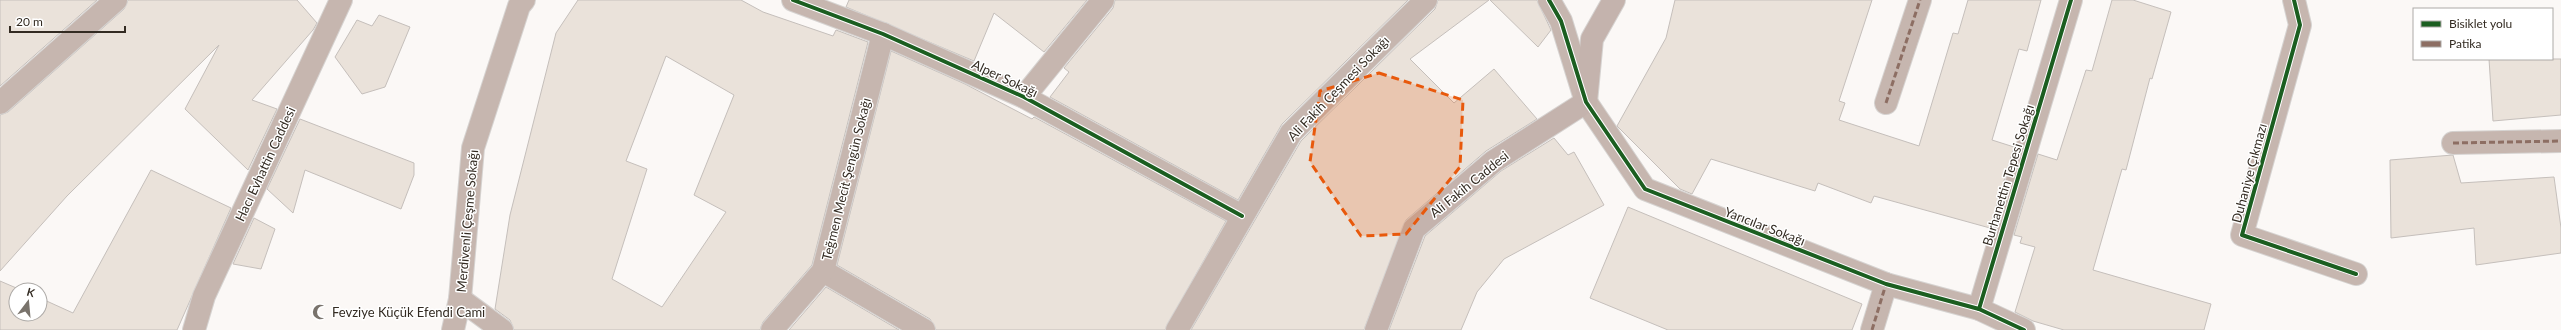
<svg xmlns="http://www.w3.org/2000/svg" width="2561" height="330" font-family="Lato,sans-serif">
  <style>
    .building { fill: #eae2da; stroke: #c5bfbb; fill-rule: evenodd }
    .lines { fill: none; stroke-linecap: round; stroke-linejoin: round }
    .street-casing { stroke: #d6d3d1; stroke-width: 24 }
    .secondary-casing { stroke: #d6d3d1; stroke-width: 24 }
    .street { stroke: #c6b6af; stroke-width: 22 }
    .secondary { stroke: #c4b3ad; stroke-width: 22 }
    .quiet { stroke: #8d6e63; stroke-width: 3; stroke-dasharray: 6 3; stroke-linecap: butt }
    .cycleway-casing { stroke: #fff; stroke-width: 6 }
    .cycleway { stroke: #1b5e20; stroke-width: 4 }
    .marked { fill: #e8590c; fill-opacity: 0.2; stroke: #e8590c; stroke-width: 3; stroke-dasharray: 8 5; stroke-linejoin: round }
    .labels { text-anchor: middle; stroke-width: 3; stroke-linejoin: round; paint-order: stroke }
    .street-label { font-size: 13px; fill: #332b22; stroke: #fff }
    .poi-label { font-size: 13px; fill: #332b22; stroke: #fff; text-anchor: start }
  </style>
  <rect width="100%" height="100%" fill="#fbf8f6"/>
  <!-- building -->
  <g class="building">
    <path d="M 0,0 L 97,0 L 0,86 Z"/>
    <path d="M 128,0 L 297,0 L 317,23 L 313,30 L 252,100 L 277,109 L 248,170 L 185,109 L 219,45 L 67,196 L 0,271 L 0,115 L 8,112 L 124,9 Z"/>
    <path d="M 578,0 L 741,0 L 763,12 L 833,36 L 836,30 L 868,42 L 812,265 L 763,322 L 760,330 L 514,330 L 510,320 L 495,309 L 510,215 L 556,33 ZM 666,56 L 734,95 L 694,195 L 726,212 L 662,307 L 612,279 L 647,169 L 626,161 Z"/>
    <path d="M 849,0 L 1087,0 L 1044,52 L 994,13 L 974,61 L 846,7 Z"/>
    <path d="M 1115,0 L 1408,0 L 1282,124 L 1238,200 L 1050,97 L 1069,72 L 1064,68 L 1113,8 Z"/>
    <path d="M 1438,0 L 1489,0 L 1410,59 L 1454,103 L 1494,69 L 1537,119 L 1486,151 L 1406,220 L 1364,330 L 1191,330 L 1301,141 L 1435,9 Z"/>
    <path d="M 1490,0 L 1537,0 L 1551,30 L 1538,47 Z"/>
    <path d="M 1675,0 L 1872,0 L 1839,101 L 1845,103 L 1839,120 L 1919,146 L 1953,33 L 1958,34 L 1968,0 L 2041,0 L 2027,51 L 2019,49 L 1992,140 L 2014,147 L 1990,228 L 1874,196 L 1871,203 L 1818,183 L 1815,191 L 1711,159 L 1692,194 L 1680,189 L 1617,126 L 1666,38 Z"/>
    <path d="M 2112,0 L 2133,0 L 2171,12 L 2152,79 L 2150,78 L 2126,170 L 2122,169 L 2093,270 L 2211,304 L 2204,330 L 2064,330 L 2033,321 L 2015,312 L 2035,247 L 2020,243 L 2022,237 L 2014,235 L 2038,154 L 2057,160 L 2086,70 L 2092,71 Z"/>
    <path d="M 379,15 L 410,27 L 385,87 L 362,94 L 335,57 L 357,20 L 372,26 Z"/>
    <path d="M 891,51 L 965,84 L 1032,119 L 1034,117 L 1226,221 L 1165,330 L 936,330 L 930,319 L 837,265 Z"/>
    <path d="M 2489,59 L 2561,59 L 2561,115 L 2493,121 Z"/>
    <path d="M 300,119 L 414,163 L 414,175 L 401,209 L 305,170 L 293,213 L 267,189 Z"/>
    <path d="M 1554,138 L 1568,155 L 1574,152 L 1604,205 L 1504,259 L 1477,292 L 1461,330 L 1389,330 L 1425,236 L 1501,171 Z"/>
    <path d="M 2453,155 L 2461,183 L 2554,177 L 2561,228 L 2561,253 L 2476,265 L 2474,228 L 2391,238 L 2390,160 Z"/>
    <path d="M 151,170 L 231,208 L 177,330 L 0,330 L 0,281 L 21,290 L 16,290 L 16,314 L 40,314 L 40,298 L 73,313 Z"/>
    <path d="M 1628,207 L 1862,304 L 1852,330 L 1668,330 L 1590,298 Z"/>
    <path d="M 254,218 L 275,229 L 261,269 L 233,264 Z"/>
    <path d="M 826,287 L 899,330 L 789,330 Z"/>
  </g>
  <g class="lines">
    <!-- street casing -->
    <g class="street-casing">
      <g id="street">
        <path d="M 793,0 L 883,34 L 1024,97 L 1242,216"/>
        <path d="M 1549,0 L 1561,21 L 1586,102 L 1645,189 L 1886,284 L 1979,309"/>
        <path d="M 2294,0 L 2300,25 L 2242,235 L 2356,274"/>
        <path d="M 1024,97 L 1103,0"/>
        <path d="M 0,103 L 116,0"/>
        <path d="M 1886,103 L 1920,0"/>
        <path d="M 2453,143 L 2561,141"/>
        <path d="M 823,271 L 924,330"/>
        <path d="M 460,299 L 502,330"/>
        <path d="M 194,330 L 204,296 L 341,0"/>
        <path d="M 453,330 L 460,299 L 473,148 L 519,6 L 524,0"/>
        <path d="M 772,330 L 823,271 L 883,34"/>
        <path d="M 1177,330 L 1291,133 L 1426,0"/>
        <path d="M 1872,330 L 1886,284"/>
        <path d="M 2024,330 L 1979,309 L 2071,0"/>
      </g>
    </g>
    <!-- secondary casing -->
    <g class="secondary-casing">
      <path id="secondary" d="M 1376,330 L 1414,229 L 1494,161 L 1586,102 L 1592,39 L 1614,0"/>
    </g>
    <!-- street -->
    <use href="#street" class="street"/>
    <!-- secondary -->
    <use href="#secondary" class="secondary"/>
    <!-- quiet -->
    <g class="quiet">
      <path d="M 1886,103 L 1920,0"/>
      <path d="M 2453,143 L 2561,141"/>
      <path d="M 1872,330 L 1886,284"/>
    </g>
    <!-- cycleway casing -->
    <g class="cycleway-casing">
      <g id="cycleway">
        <path d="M 793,0 L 883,34 L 1024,97 L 1242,216"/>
        <path d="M 1549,0 L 1561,21 L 1586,102 L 1645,189 L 1886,284 L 1979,309"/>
        <path d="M 2294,0 L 2300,25 L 2242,235 L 2356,274"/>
        <path d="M 2024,330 L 1979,309 L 2071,0"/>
      </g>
    </g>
    <!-- cycleway -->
    <use href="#cycleway" class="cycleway"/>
  </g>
  <!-- marked area -->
  <path class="marked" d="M 1379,73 L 1463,100 L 1460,167 L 1406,234 L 1361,236 L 1310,162 L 1320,91 Z"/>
  <!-- icons -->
  <defs>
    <g id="mosque-bare" transform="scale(1.2)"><path d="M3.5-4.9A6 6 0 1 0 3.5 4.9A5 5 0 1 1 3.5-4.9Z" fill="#79736c" stroke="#fff" stroke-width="2.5" paint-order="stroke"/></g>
  </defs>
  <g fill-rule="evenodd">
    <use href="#mosque-bare" x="320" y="312"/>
  </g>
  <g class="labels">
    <!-- street labels -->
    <g class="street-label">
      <text transform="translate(1005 78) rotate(25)" y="5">Alper Sokağı</text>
      <text transform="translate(1338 88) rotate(-46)" y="5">Ali Fakih Çeşmesi Sokağı</text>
      <text transform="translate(265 164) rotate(-65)" y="5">Hacı Evhattin Caddesi</text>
      <text transform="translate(2249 173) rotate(-75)" y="5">Duhaniye Çıkmazı</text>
      <text transform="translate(2008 175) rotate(-73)" y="5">Burhanettin Tepesi Sokağı</text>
      <text transform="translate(846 179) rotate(-76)" y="5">Teğmen Mecit Şengün Sokağı</text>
      <text transform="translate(1469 184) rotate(-39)" y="5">Ali Fakih Caddesi</text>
      <text transform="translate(467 221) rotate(-85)" y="5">Merdivenli Çeşme Sokağı</text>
      <text transform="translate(1765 226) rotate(21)" y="5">Yarıcılar Sokağı</text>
    </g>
    <!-- poi labels -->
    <g class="poi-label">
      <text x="332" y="317">Fevziye Küçük Efendi Cami</text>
    </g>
  </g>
  <!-- legend -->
  <rect x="2413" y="8" width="140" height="52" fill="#ffffff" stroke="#adaaa7"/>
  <rect x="2421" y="21" width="20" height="6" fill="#1b5e20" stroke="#adaaa7"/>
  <text x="2449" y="28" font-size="12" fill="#332b22">Bisiklet yolu</text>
  <rect x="2421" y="41" width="20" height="6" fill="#8d6e63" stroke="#adaaa7"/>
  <text x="2449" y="48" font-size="12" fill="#332b22">Patika</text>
  <!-- north arrow -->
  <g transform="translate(28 302) rotate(16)"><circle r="19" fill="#ffffff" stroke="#adaaa7"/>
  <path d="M0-3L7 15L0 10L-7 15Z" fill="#79736c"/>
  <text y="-6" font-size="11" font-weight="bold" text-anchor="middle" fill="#332b22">K</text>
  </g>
  <!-- scale -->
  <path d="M10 26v6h115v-6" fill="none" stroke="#332b22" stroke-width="2"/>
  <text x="16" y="26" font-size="12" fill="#332b22" stroke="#ffffff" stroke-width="3" paint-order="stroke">20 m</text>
</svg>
